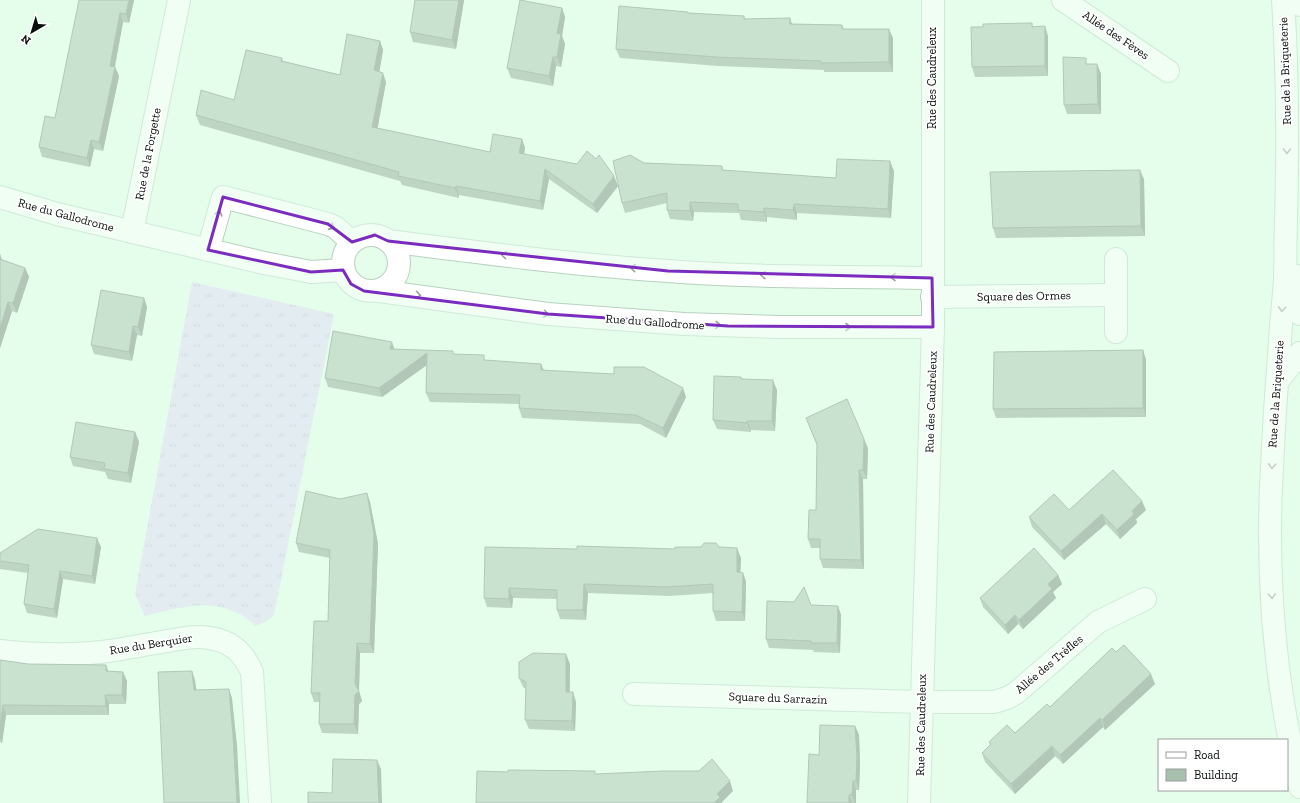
<svg xmlns="http://www.w3.org/2000/svg" width="1300" height="803" font-family="'Zilla Slab',serif">
  <style>
    .grass { fill: url(#grass-tufts) }
    .lines { fill: none; stroke-linecap: round; stroke-linejoin: round }
    .minor-casing { stroke: #b8d1bf; stroke-width: 24 }
    .minor { stroke: #fff; stroke-width: 22 }
    .wall { fill: #90a596 }
    .shaded-wall { fill: #75867a }
    .building { fill: #a7c0ae; stroke: #75867a }
    .oneway { stroke: #9c9f9d }
    .marked { fill: none; stroke: #7b2cbf; stroke-width: 3; stroke-linejoin: round }
    .labels { text-anchor: middle; stroke-width: 4; stroke-linejoin: round; paint-order: stroke }
    .street-label { font-size: 12px; fill: #08100a; stroke: #fff }
  </style>
  <defs>
    <pattern id="grass-tufts" width="24" height="20" patternUnits="userSpaceOnUse"><rect width="24" height="20" fill="#e2d8f8"/><path d="M3 7l-1-3M5 7V3M7 7l1-3M15 17l-1-3M17 17v-4M19 17l1-3" fill="none" stroke="#c0b8d3"/></pattern>
  </defs>
  <rect width="100%" height="100%" fill="#e4feeb"/>
  <!-- grass -->
  <path class="grass" d="M 192,282 L 334,314 L 274,615 L 267,621 L 255,626 C 250,621 244,616 237,613 C 209,598 174,609 145,616 L 135,594 Z"/>
  <g class="lines">
    <!-- minor casing -->
    <g class="minor-casing">
      <g id="minor">
        <path d="M 1063,0 L 1168,71"/>
        <path d="M 1283,0 C 1288,74 1288,148 1286,222 C 1285,241 1286,259 1285,278 C 1284,299 1281,320 1280,341 C 1276,390 1273,439 1271,487 C 1267,587 1276,690 1300,787"/>
        <path d="M 1300,0 L 1300,5"/>
        <path d="M 0,197 L 57,214 L 264,263 L 311,272 L 343,270"/>
        <path d="M 132,232 L 179,0"/>
        <circle cx="371" cy="263" r="28"/>
        <path d="M 388,241 C 481,253 575,265 668,271 C 756,278 844,276 932,278"/>
        <path d="M 208,250 L 223,197 L 328,224 L 335,227 L 352,242"/>
        <path d="M 1116,259 L 1116,332"/>
        <path d="M 1297,276 L 1298,305 L 1300,314"/>
        <path d="M 379,291 L 548,314 L 684,324 L 780,327 L 933,327"/>
        <path d="M 932,297 L 1116,295"/>
        <path d="M 1277,382 L 1300,353"/>
        <path d="M 0,651 C 38,655 78,656 116,650 C 133,647 150,644 167,641 C 181,639 195,635 209,638 C 231,641 243,652 252,672 L 260,803"/>
        <path d="M 634,694 L 921,702 L 994,702 L 1007,698 L 1016,693 L 1098,622 L 1145,599"/>
        <path d="M 919,803 L 933,327 L 933,0"/>
      </g>
    </g>
    <!-- minor -->
    <use href="#minor" class="minor"/>
  </g>
  <!-- wall -->
  <g class="wall">
    <path d="M 134,0 L 129,23 L 123,22 L 115,67 L 119,76 L 103,151 L 94,149 L 90,167 L 42,157 L 39,147 L 55,118 L 71,40 Z"/>
    <path d="M 464,0 L 456,49 L 413,42 L 410,32 Z"/>
    <path d="M 562,8 L 565,17 L 562,36 L 565,44 L 561,67 L 556,66 L 553,86 L 511,78 L 507,68 Z"/>
    <path d="M 688,12 L 688,13 L 744,16 L 745,19 L 790,18 L 792,24 L 842,25 L 844,29 L 893,38 L 893,72 L 824,72 L 824,70 L 718,66 L 620,58 L 616,49 Z"/>
    <path d="M 1032,23 L 1033,27 L 1048,36 L 1048,76 L 975,77 L 972,67 L 983,27 Z"/>
    <path d="M 380,41 L 383,50 L 379,72 L 386,82 L 377,128 L 490,152 L 522,139 L 525,148 L 524,154 L 618,186 L 597,213 L 549,179 L 543,210 L 459,195 L 459,198 L 402,185 L 400,181 L 200,125 L 196,115 L 234,100 L 282,58 L 283,61 L 340,75 Z"/>
    <path d="M 1088,64 L 1097,64 L 1101,74 L 1101,114 L 1067,114 L 1064,105 Z"/>
    <path d="M 644,163 L 722,166 L 723,170 L 836,178 L 894,171 L 891,218 L 797,213 L 797,220 L 767,217 L 767,222 L 741,220 L 739,213 L 694,212 L 693,221 L 670,219 L 667,210 L 667,203 L 625,213 L 622,203 Z"/>
    <path d="M 1144,179 L 1145,236 L 996,238 L 993,228 Z"/>
    <path d="M 0,254 L 2,260 L 25,268 L 29,277 L 17,313 L 12,311 L 0,348 Z"/>
    <path d="M 144,298 L 147,307 L 142,336 L 137,335 L 132,361 L 94,354 L 91,345 Z"/>
    <path d="M 394,349 L 454,354 L 486,360 L 541,364 L 543,370 L 686,397 L 666,438 L 640,424 L 522,418 L 519,408 L 519,404 L 430,402 L 426,393 L 427,365 L 382,397 L 328,387 L 325,378 Z"/>
    <path d="M 1143,350 L 1146,360 L 1146,417 L 996,418 L 993,409 Z"/>
    <path d="M 741,377 L 742,379 L 777,390 L 775,431 L 751,430 L 751,432 L 717,429 L 713,420 Z"/>
    <path d="M 806,418 L 868,448 L 867,479 L 863,479 L 864,569 L 823,568 L 820,559 L 820,548 L 811,548 L 808,539 L 816,510 L 817,446 Z"/>
    <path d="M 135,432 L 139,442 L 131,483 L 108,479 L 105,472 L 73,466 L 70,457 Z"/>
    <path d="M 340,499 L 370,502 L 378,544 L 374,653 L 360,653 L 359,691 L 362,701 L 359,704 L 358,734 L 322,733 L 319,724 L 319,702 L 314,702 L 311,693 L 328,621 L 330,558 L 299,552 L 296,543 Z"/>
    <path d="M 1069,510 L 1146,510 L 1136,519 L 1137,523 L 1120,539 L 1106,524 L 1064,560 L 1032,527 L 1029,517 Z"/>
    <path d="M 101,547 L 95,584 L 63,579 L 57,618 L 27,613 L 24,604 L 28,573 L 0,569 L 0,553 Z"/>
    <path d="M 719,547 L 741,558 L 740,573 L 743,573 L 746,582 L 745,621 L 716,621 L 713,611 L 713,593 L 670,596 L 588,593 L 586,620 L 560,619 L 557,610 L 557,599 L 513,598 L 512,608 L 487,607 L 484,598 L 577,549 L 675,549 Z"/>
    <path d="M 1058,575 L 1062,584 L 1053,592 L 1056,598 L 1023,629 L 1018,624 L 1008,634 L 983,607 L 980,598 Z"/>
    <path d="M 811,605 L 838,606 L 841,615 L 840,653 L 814,652 L 813,650 L 769,648 L 766,639 Z"/>
    <path d="M 1116,652 L 1155,684 L 1105,730 L 1103,727 L 1063,764 L 1055,756 L 1015,794 L 985,762 L 982,753 L 990,745 L 989,742 L 1015,733 L 1050,707 Z"/>
    <path d="M 0,660 L 28,664 L 106,665 L 108,671 L 123,672 L 127,681 L 126,704 L 109,704 L 109,715 L 6,715 L 2,743 L 0,742 Z"/>
    <path d="M 570,664 L 570,692 L 576,702 L 575,731 L 529,729 L 525,720 L 526,689 L 523,687 L 519,678 Z"/>
    <path d="M 855,726 L 859,735 L 860,765 L 859,790 L 856,790 L 856,803 L 807,803 L 819,755 Z"/>
  </g>
  <!-- shaded-wall -->
  <g class="shaded-wall">
    <path d="M 129,0 L 134,0 L 129,23 L 126,14 Z"/>
    <path d="M 459,0 L 464,0 L 456,49 L 452,40 Z"/>
    <path d="M 562,8 L 565,17 L 562,36 L 565,44 L 561,67 L 557,57 L 557,33 Z"/>
    <path d="M 120,13 L 123,22 L 113,75 L 110,66 Z"/>
    <path d="M 790,18 L 793,28 L 790,24 Z"/>
    <path d="M 1045,26 L 1048,36 L 1048,76 L 1045,66 Z"/>
    <path d="M 889,29 L 893,38 L 893,72 L 889,62 Z"/>
    <path d="M 380,41 L 383,50 L 378,80 L 374,70 Z"/>
    <path d="M 553,57 L 556,66 L 553,86 L 549,76 Z"/>
    <path d="M 1097,64 L 1101,74 L 1101,114 L 1098,104 Z"/>
    <path d="M 115,67 L 119,76 L 103,151 L 99,142 Z"/>
    <path d="M 383,73 L 386,82 L 376,137 L 372,127 Z"/>
    <path d="M 522,139 L 525,148 L 523,162 L 519,153 Z"/>
    <path d="M 91,140 L 94,149 L 90,167 L 87,158 Z"/>
    <path d="M 890,161 L 894,171 L 891,218 L 888,209 Z"/>
    <path d="M 545,169 L 549,179 L 543,210 L 540,201 Z"/>
    <path d="M 1140,170 L 1144,179 L 1145,236 L 1141,226 Z"/>
    <path d="M 614,176 L 618,186 L 597,213 L 593,204 Z"/>
    <path d="M 456,186 L 459,195 L 459,198 L 455,188 Z"/>
    <path d="M 690,202 L 694,212 L 693,221 L 690,211 Z"/>
    <path d="M 794,204 L 797,213 L 797,220 L 793,210 Z"/>
    <path d="M 764,208 L 767,217 L 767,222 L 764,212 Z"/>
    <path d="M 0,254 L 2,261 L 0,267 Z"/>
    <path d="M 25,268 L 29,277 L 17,313 L 13,303 Z"/>
    <path d="M 144,298 L 147,307 L 142,336 L 138,327 Z"/>
    <path d="M 8,302 L 12,311 L 0,348 L 0,328 Z"/>
    <path d="M 133,326 L 137,335 L 132,361 L 129,352 Z"/>
    <path d="M 392,342 L 395,351 L 390,349 Z"/>
    <path d="M 1143,350 L 1146,360 L 1146,417 L 1143,408 Z"/>
    <path d="M 427,353 L 431,362 L 382,397 L 379,388 Z"/>
    <path d="M 541,364 L 545,373 L 541,370 Z"/>
    <path d="M 773,380 L 777,390 L 775,431 L 772,421 Z"/>
    <path d="M 683,388 L 686,397 L 666,438 L 663,428 Z"/>
    <path d="M 747,421 L 751,430 L 751,432 L 747,423 Z"/>
    <path d="M 135,432 L 139,442 L 131,483 L 128,473 Z"/>
    <path d="M 864,439 L 868,448 L 867,479 L 863,470 Z"/>
    <path d="M 859,470 L 863,479 L 864,569 L 861,560 Z"/>
    <path d="M 367,493 L 370,502 L 378,544 L 374,653 L 370,644 Z"/>
    <path d="M 1142,501 L 1146,510 L 1136,519 L 1137,523 L 1120,539 L 1117,530 L 1132,511 Z"/>
    <path d="M 1102,514 L 1106,524 L 1064,560 L 1061,551 Z"/>
    <path d="M 97,538 L 101,547 L 95,584 L 92,576 Z"/>
    <path d="M 737,548 L 741,558 L 740,582 L 737,572 Z"/>
    <path d="M 60,571 L 63,579 L 57,618 L 54,609 Z"/>
    <path d="M 743,573 L 746,582 L 745,621 L 742,612 Z"/>
    <path d="M 1058,575 L 1062,584 L 1053,592 L 1056,598 L 1023,629 L 1019,620 L 1048,584 Z"/>
    <path d="M 584,584 L 588,593 L 586,620 L 583,610 Z"/>
    <path d="M 509,588 L 513,598 L 512,608 L 509,599 Z"/>
    <path d="M 838,606 L 841,615 L 840,653 L 837,643 Z"/>
    <path d="M 1015,615 L 1018,624 L 1008,634 L 1005,625 Z"/>
    <path d="M 357,643 L 360,653 L 359,691 L 362,701 L 359,704 L 358,734 L 354,724 Z"/>
    <path d="M 566,654 L 570,664 L 569,702 L 566,692 Z"/>
    <path d="M 106,665 L 109,674 L 106,671 Z"/>
    <path d="M 192,671 L 195,680 L 198,700 L 194,690 Z"/>
    <path d="M 123,672 L 127,681 L 126,704 L 122,695 Z"/>
    <path d="M 1151,674 L 1155,684 L 1105,730 L 1102,720 Z"/>
    <path d="M 229,689 L 232,698 L 237,745 L 240,803 L 237,803 Z"/>
    <path d="M 573,692 L 576,702 L 575,731 L 572,721 Z"/>
    <path d="M 105,695 L 109,704 L 109,715 L 106,706 Z"/>
    <path d="M 3,705 L 6,715 L 2,743 L 0,737 L 0,725 Z"/>
    <path d="M 1100,718 L 1103,727 L 1063,764 L 1060,755 Z"/>
    <path d="M 855,726 L 859,735 L 860,765 L 859,790 L 856,781 Z"/>
    <path d="M 1052,746 L 1055,756 L 1015,794 L 1011,784 Z"/>
    <path d="M 377,760 L 381,769 L 382,803 L 379,803 Z"/>
    <path d="M 730,781 L 733,791 L 722,802 L 722,803 L 714,803 L 717,794 Z"/>
    <path d="M 853,781 L 856,790 L 856,803 L 855,803 L 852,795 Z"/>
    <path d="M 849,795 L 852,803 L 849,803 Z"/>
  </g>
  <!-- building -->
  <g class="building">
    <path d="M 79,0 L 129,0 L 126,14 L 120,13 L 110,66 L 115,67 L 99,142 L 91,140 L 87,158 L 39,147 L 45,116 L 55,118 Z"/>
    <path d="M 415,0 L 459,0 L 452,40 L 410,32 Z"/>
    <path d="M 520,0 L 562,8 L 557,33 L 561,34 L 557,57 L 553,57 L 549,76 L 507,68 Z"/>
    <path d="M 619,6 L 688,12 L 688,13 L 744,16 L 744,19 L 790,18 L 790,24 L 842,25 L 842,29 L 889,29 L 889,62 L 821,63 L 821,61 L 715,57 L 616,49 Z"/>
    <path d="M 1032,23 L 1032,27 L 1045,26 L 1045,66 L 972,67 L 971,27 L 983,27 L 983,24 Z"/>
    <path d="M 347,34 L 380,41 L 374,70 L 383,73 L 372,127 L 490,152 L 493,134 L 522,139 L 519,153 L 577,164 L 587,151 L 596,159 L 599,155 L 614,176 L 593,204 L 545,169 L 540,201 L 456,186 L 455,188 L 398,176 L 399,172 L 196,115 L 201,90 L 234,100 L 246,50 L 282,58 L 281,61 L 340,75 Z"/>
    <path d="M 1063,57 L 1086,58 L 1086,64 L 1097,64 L 1098,104 L 1064,105 Z"/>
    <path d="M 630,155 L 644,163 L 722,166 L 722,170 L 836,178 L 837,159 L 890,161 L 888,209 L 794,204 L 793,210 L 764,208 L 764,212 L 738,210 L 738,204 L 690,202 L 690,211 L 667,210 L 667,193 L 622,203 L 613,161 Z"/>
    <path d="M 1140,170 L 1141,226 L 993,228 L 990,172 Z"/>
    <path d="M 0,259 L 25,268 L 13,303 L 8,302 L 0,328 Z"/>
    <path d="M 101,290 L 144,298 L 138,327 L 133,326 L 129,352 L 91,345 Z"/>
    <path d="M 333,331 L 392,342 L 390,349 L 453,351 L 453,354 L 484,355 L 484,360 L 541,364 L 541,370 L 614,374 L 614,367 L 644,367 L 683,388 L 663,428 L 636,415 L 519,408 L 520,395 L 426,393 L 427,353 L 379,388 L 325,378 Z"/>
    <path d="M 1143,350 L 1143,408 L 993,409 L 994,352 Z"/>
    <path d="M 714,376 L 741,377 L 741,379 L 773,380 L 772,421 L 747,421 L 747,423 L 713,420 Z"/>
    <path d="M 847,399 L 864,439 L 863,470 L 859,470 L 861,560 L 820,559 L 820,539 L 808,539 L 809,510 L 816,510 L 817,444 L 806,418 Z"/>
    <path d="M 76,422 L 135,432 L 128,473 L 104,469 L 105,463 L 70,457 Z"/>
    <path d="M 1113,470 L 1142,501 L 1132,511 L 1134,514 L 1117,530 L 1102,514 L 1061,551 L 1029,517 L 1054,494 L 1069,510 Z"/>
    <path d="M 306,491 L 340,499 L 367,493 L 374,534 L 370,644 L 357,643 L 355,684 L 359,691 L 355,695 L 354,724 L 319,724 L 320,693 L 311,693 L 314,621 L 328,621 L 330,550 L 296,543 Z"/>
    <path d="M 38,529 L 97,538 L 92,576 L 60,571 L 54,609 L 24,604 L 29,565 L 0,561 L 0,553 Z"/>
    <path d="M 704,543 L 716,543 L 719,547 L 737,548 L 737,572 L 743,573 L 742,612 L 713,611 L 713,584 L 666,587 L 584,584 L 583,610 L 557,610 L 557,590 L 509,588 L 509,599 L 484,598 L 485,547 L 577,549 L 577,546 L 675,549 L 675,547 L 701,547 Z"/>
    <path d="M 1034,548 L 1058,575 L 1048,584 L 1052,589 L 1019,620 L 1015,615 L 1005,625 L 980,598 Z"/>
    <path d="M 804,587 L 811,605 L 838,606 L 837,643 L 811,643 L 811,641 L 766,639 L 767,601 L 794,602 Z"/>
    <path d="M 1124,645 L 1151,674 L 1102,720 L 1100,718 L 1060,755 L 1052,746 L 1011,784 L 982,753 L 991,744 L 989,742 L 1007,725 L 1015,733 L 1047,704 L 1050,707 L 1112,648 L 1116,652 Z"/>
    <path d="M 533,653 L 566,654 L 566,692 L 573,692 L 572,721 L 525,720 L 526,682 L 519,678 L 519,662 Z"/>
    <path d="M 0,660 L 28,664 L 106,665 L 106,671 L 123,672 L 122,695 L 105,695 L 106,706 L 3,705 L 0,725 Z"/>
    <path d="M 192,671 L 194,690 L 229,689 L 233,736 L 237,803 L 164,803 L 158,672 Z"/>
    <path d="M 820,725 L 855,726 L 857,756 L 856,781 L 853,781 L 852,795 L 849,795 L 849,803 L 807,803 L 809,754 L 819,755 Z"/>
    <path d="M 333,759 L 377,760 L 379,803 L 308,803 L 308,792 L 332,793 Z"/>
    <path d="M 712,759 L 730,781 L 717,794 L 720,797 L 714,803 L 476,803 L 477,771 L 508,772 L 508,770 L 595,771 L 595,774 L 664,771 L 699,771 Z"/>
  </g>
  <!-- one-way arrows -->
  <defs><path id="oneway-chevron" d="M-2-3.5L2.5 0L-2 3.5" fill="none" stroke-width="1.6" stroke-linecap="round" stroke-linejoin="round"/></defs>
  <g class="oneway">
    <use href="#oneway-chevron" transform="translate(1287 151) rotate(91)"/>
    <use href="#oneway-chevron" transform="translate(219 213) rotate(-74)"/>
    <use href="#oneway-chevron" transform="translate(332 227) rotate(28)"/>
    <use href="#oneway-chevron" transform="translate(504 255) rotate(-173)"/>
    <use href="#oneway-chevron" transform="translate(633 268) rotate(-175)"/>
    <use href="#oneway-chevron" transform="translate(763 275) rotate(-179)"/>
    <use href="#oneway-chevron" transform="translate(893 277) rotate(-179)"/>
    <use href="#oneway-chevron" transform="translate(418 295) rotate(8)"/>
    <use href="#oneway-chevron" transform="translate(1282 309) rotate(94)"/>
    <use href="#oneway-chevron" transform="translate(546 314) rotate(7)"/>
    <use href="#oneway-chevron" transform="translate(718 325) rotate(2)"/>
    <use href="#oneway-chevron" transform="translate(848 327)"/>
    <use href="#oneway-chevron" transform="translate(1272 466) rotate(93)"/>
    <use href="#oneway-chevron" transform="translate(1272 596) rotate(87)"/>
  </g>
  <!-- marked area -->
  <path d="M0 0H1300V803H0ZM 223,197 L 328,224 L 352,242 L 375,235 L 388,241 L 424,245 L 668,271 L 932,278 L 933,327 L 728,326 L 548,314 L 364,291 L 351,284 L 343,270 L 311,272 L 208,250 Z" fill="#e4feeb" fill-opacity=".55" fill-rule="evenodd"/>
  <path class="marked" d="M 223,197 L 328,224 L 352,242 L 375,235 L 388,241 L 424,245 L 668,271 L 932,278 L 933,327 L 728,326 L 548,314 L 364,291 L 351,284 L 343,270 L 311,272 L 208,250 Z"/>
  <g class="labels">
    <!-- street labels -->
    <g class="street-label">
      <text transform="translate(1116 35) rotate(34)" y="4">Allée des Fèves</text>
      <text transform="translate(1285 71) rotate(-92)" y="4">Rue de la Briqueterie</text>
      <text transform="translate(932 78) rotate(-90)" y="4">Rue des Caudreleux</text>
      <text transform="translate(148 154) rotate(-79)" y="4">Rue de la Forgette</text>
      <text transform="translate(66 215) rotate(15)" y="4">Rue du Gallodrome</text>
      <text transform="translate(1024 296) rotate(-1)" y="4">Square des Ormes</text>
      <text transform="translate(655 322) rotate(4)" y="4">Rue du Gallodrome</text>
      <text transform="translate(1276 394) rotate(-86)" y="4">Rue de la Briqueterie</text>
      <text transform="translate(931 402) rotate(-88)" y="4">Rue des Caudreleux</text>
      <text transform="translate(151 644) rotate(-9)" y="4">Rue du Berquier</text>
      <text transform="translate(1049 664) rotate(-40)" y="4">Allée des Trèfles</text>
      <text transform="translate(778 698) rotate(2)" y="4">Square du Sarrazin</text>
      <text transform="translate(921 725) rotate(-89)" y="4">Rue des Caudreleux</text>
    </g>
  </g>
  <!-- legend -->
  <rect x="1158" y="739" width="130" height="52" fill="#ffffff" stroke="#9c9f9d"/>
  <rect x="1166" y="752" width="20" height="6" fill="#ffffff" stroke="#9c9f9d"/>
  <text x="1194" y="759" font-size="12" fill="#08100a">Road</text>
  <rect x="1166" y="769" width="20" height="12" fill="#a7c0ae" stroke="#9c9f9d"/>
  <text x="1194" y="779" font-size="12" fill="#08100a">Building</text>
  <!-- north arrow -->
  <g transform="translate(32 32) rotate(218)" stroke="#ffffff" stroke-width="3" paint-order="stroke">
  <path d="M0-3L7 15L0 10L-7 15Z" fill="#08100a"/>
  <text y="-6" font-size="11" font-weight="bold" text-anchor="middle" fill="#08100a">N</text>
  </g>
</svg>
